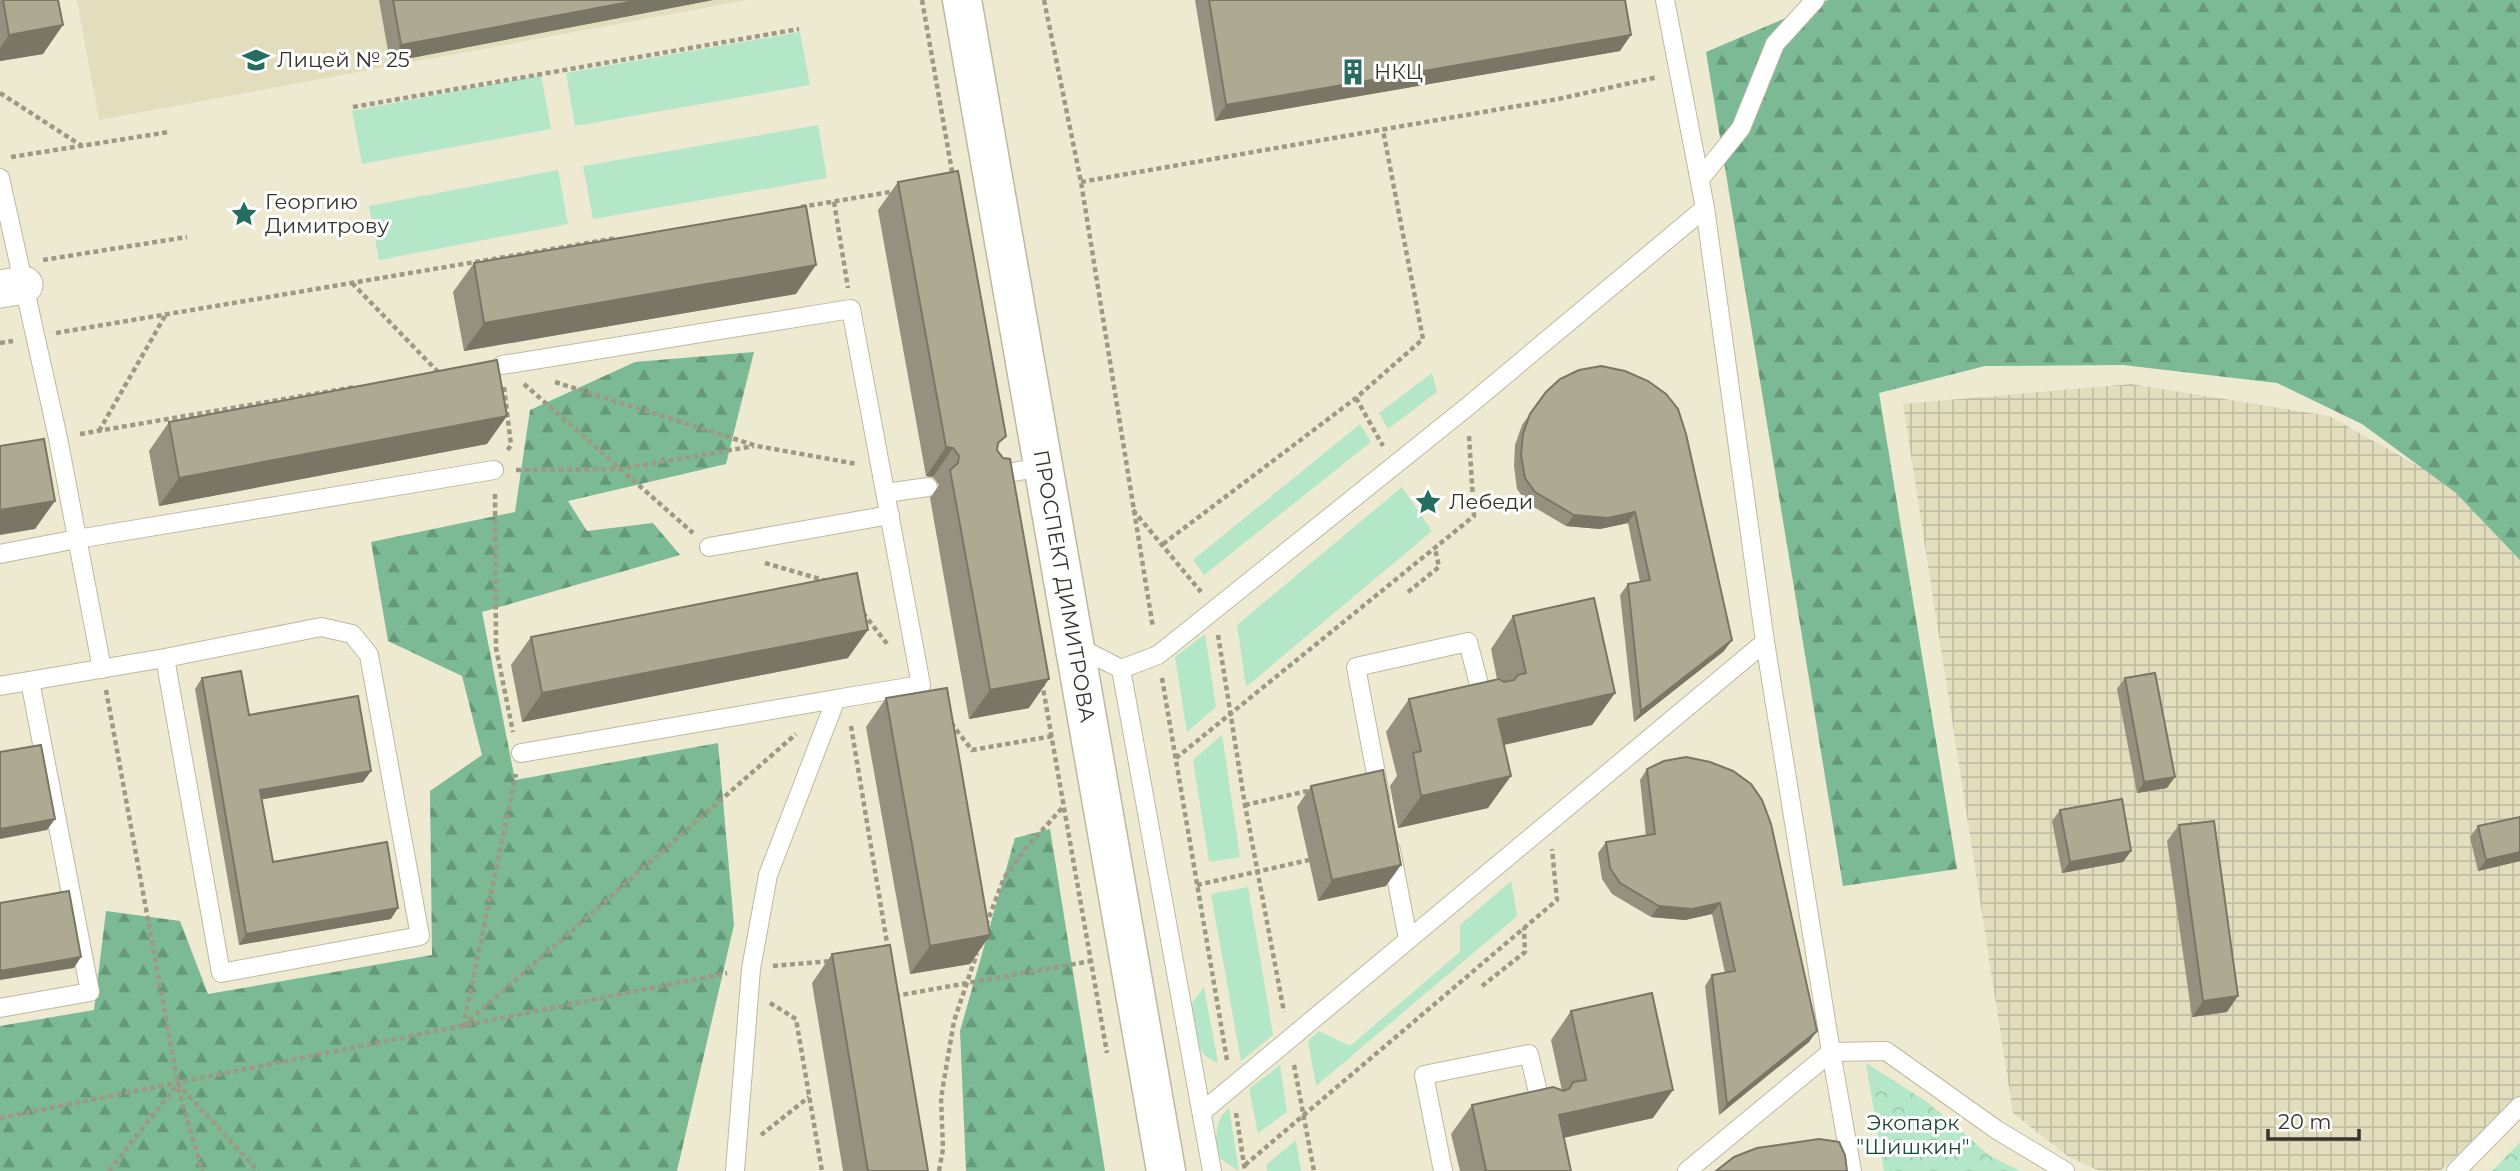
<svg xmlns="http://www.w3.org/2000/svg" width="2520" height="1171" font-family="Montserrat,sans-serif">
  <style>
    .built { fill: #e2ddbd }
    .industrial { fill: url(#industrial-grid) }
    .grass { fill: #b4e7c8 }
    .forest { fill: url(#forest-firs) }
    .park { fill: url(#park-crowns) }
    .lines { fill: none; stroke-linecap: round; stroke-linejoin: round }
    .lane-casing { stroke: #bdb9a1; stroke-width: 20 }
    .street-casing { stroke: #bdb9a1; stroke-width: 39 }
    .secondary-casing { stroke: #bdb9a1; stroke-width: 41 }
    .path { stroke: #9c9987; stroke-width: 4.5; stroke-dasharray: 5 3.5; stroke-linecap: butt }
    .lane { stroke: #fff; stroke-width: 18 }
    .street { stroke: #fff; stroke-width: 37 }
    .secondary { stroke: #fff; stroke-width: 38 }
    .wall { fill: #96917e }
    .shaded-wall { fill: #7a7666 }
    .building { fill: #aea992; stroke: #7a7666; stroke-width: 2 }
    .labels { text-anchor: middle; stroke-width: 6; stroke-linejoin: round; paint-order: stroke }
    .poi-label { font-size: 21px; fill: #36342b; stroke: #fff; text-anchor: start }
    .street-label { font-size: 21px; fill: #36342b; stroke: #fff }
    .park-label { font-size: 21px; fill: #1a4a32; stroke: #fff }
  </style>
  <defs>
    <pattern id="industrial-grid" width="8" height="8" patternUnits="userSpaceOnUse" patternTransform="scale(1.75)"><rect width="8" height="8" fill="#e2ddbd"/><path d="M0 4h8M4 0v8" fill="none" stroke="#c2bea3"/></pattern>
    <pattern id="forest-firs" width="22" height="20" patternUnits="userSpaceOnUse" patternTransform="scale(1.75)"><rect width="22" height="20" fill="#7bba95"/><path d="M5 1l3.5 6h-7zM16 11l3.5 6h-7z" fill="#66987a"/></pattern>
    <pattern id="park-crowns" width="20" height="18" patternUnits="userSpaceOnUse" patternTransform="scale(1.75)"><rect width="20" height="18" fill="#b4e7c8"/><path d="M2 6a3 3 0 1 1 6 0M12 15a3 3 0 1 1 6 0" fill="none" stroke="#9bc7ac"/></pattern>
  </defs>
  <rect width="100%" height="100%" fill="#eee9d1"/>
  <!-- built -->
  <path class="built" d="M 77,0 L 747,0 L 99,120 Z"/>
  <!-- industrial -->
  <path class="industrial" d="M 2131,384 L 2329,416 L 2520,523 L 2520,1096 L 2440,1171 L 2100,1171 L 2069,1157 L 2013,1113 L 1903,404 Z"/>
  <!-- grass -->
  <g class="grass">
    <path d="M 800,32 L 810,85 L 575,126 L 566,73 Z"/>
    <path d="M 541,75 L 551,129 L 362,164 L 352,111 Z"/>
    <path d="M 818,125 L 827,178 L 593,219 L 583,166 Z"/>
    <path d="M 558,170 L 568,224 L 379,260 L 369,206 Z"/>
    <path d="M 1432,373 L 1437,392 L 1388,429 L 1379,413 Z"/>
    <path d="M 1360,424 L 1371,442 L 1204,575 L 1193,560 Z"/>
    <path d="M 1402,487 L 1432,531 L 1246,687 L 1237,625 Z"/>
    <path d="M 1205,634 L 1216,707 L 1187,732 L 1175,657 Z"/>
    <path d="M 1222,735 L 1240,857 L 1209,862 L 1193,760 Z"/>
    <path d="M 1511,881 L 1517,916 L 1316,1086 L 1308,1041 L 1319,1031 L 1350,1046 L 1460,952 L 1460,925 Z"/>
    <path d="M 1248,887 L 1273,1035 L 1241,1061 L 1211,894 Z"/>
    <path d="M 1204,987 L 1218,1063 C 1194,1055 1194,1029 1189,1007 Z"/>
    <path d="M 1280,1065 L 1287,1112 L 1258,1133 L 1249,1089 Z"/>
    <path d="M 1229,1108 L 1239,1171 L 1218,1157 C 1215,1139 1214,1121 1229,1108 Z"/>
    <path d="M 1296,1140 L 1301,1171 L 1267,1171 L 1266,1165 Z"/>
  </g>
  <!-- forest -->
  <g class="forest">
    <path d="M 1828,0 L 2520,0 L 2520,560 L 2456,493 L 2362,424 L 2277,383 L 2123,365 L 1985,366 L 1879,393 L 1957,869 L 1843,886 L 1706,52 Z"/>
    <path d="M 754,352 L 726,464 L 568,501 L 587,531 L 653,523 L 680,555 L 482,612 L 515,780 L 718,743 L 734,925 L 677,1171 L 0,1171 L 0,1026 L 94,1010 L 106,911 L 180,921 L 208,994 L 432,955 L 430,791 L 482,755 L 462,676 L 388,641 L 371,542 L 515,512 L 530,410 L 635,362 Z"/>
    <path d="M 1050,829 L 1105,1171 L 966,1171 L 960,1031 L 1015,838 Z"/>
  </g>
  <!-- park -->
  <g class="park">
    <path d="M 1866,1063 L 1927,1102 L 1990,1156 L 2020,1171 L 1884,1171 Z"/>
    <path d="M 2520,1142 L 2520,1171 L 2492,1171 Z"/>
  </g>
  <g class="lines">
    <!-- lane casing -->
    <g class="lane-casing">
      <g id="lane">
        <path d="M 1665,0 L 1705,208 L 1765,642 L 1831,1052 L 1852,1171"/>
        <path d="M 0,178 L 58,438 L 102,669"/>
        <path d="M 1700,179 L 1741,128 L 1775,44 L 1815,0"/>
        <path d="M 502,365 L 851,309 L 921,685 L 836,699 L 768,875 L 751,969 L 735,1171"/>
        <path d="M 990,476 L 1042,467"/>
        <path d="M 886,493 L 928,487"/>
        <path d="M 709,547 L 890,515"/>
        <path d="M 0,554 L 77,539 L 494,470"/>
        <path d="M 1076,646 L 1121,669 L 1212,1171"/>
        <path d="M 1121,669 L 1158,655 L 1467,407 L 1705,208"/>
        <path d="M 0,686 L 165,658 L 321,627 L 352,634 L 369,655 L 420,936 L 221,973 L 165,658"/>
        <path d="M 521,753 L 836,699"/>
        <path d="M 1380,795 L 1356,667 L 1468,642 L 1484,704"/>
        <path d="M 1391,850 L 1408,939"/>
        <path d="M 0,1008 L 90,992 L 30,681"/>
        <path d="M 1202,1112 L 1765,642"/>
        <path d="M 1443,1171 L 1424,1075 L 1529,1054 L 1542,1109"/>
        <path d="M 1687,1171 L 1831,1052 L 1886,1051 L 1997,1130 L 2065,1171"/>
        <path d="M 2456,1171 L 2520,1106"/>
      </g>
    </g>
    <!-- street casing -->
    <g class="street-casing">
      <path id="street" d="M 0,289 L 24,285"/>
    </g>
    <!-- secondary casing -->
    <g class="secondary-casing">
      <g id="secondary">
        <path id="s1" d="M 962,0 L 1166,1171"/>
      </g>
    </g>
    <!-- path -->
    <g class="path">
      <path d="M 922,0 L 953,177"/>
      <path d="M 1044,0 L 1081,182 L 1153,628"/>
      <path d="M 0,93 L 82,146"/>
      <path d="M 353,107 L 799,29"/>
      <path d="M 11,157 L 169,132"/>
      <path d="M 1081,182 L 1558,99 L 1658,77"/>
      <path d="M 834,202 L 848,288"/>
      <path d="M 801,207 L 896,191"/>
      <path d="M 43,260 L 187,237"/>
      <path d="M 352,283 L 439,373"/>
      <path d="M 56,333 L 617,238"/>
      <path d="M 0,343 L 13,341"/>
      <path d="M 555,382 L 757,446 L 857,464"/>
      <path d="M 524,384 L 693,533"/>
      <path d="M 504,387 L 511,445 L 507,451"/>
      <path d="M 1356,398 L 1383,446"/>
      <path d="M 99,431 L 165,316"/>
      <path d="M 80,434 L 355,387"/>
      <path d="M 516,470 L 620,469 L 754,446"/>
      <path d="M 495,494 L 496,648 L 513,732"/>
      <path d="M 1133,510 L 1201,592"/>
      <path d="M 1163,544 L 1356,398 L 1423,339 L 1383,130"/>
      <path d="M 765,563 L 827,581"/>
      <path d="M 1408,592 L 1439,567 L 1435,548"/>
      <path d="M 863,613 L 888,645"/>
      <path d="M 1218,635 L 1245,805 L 1284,1012"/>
      <path d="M 1162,678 L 1227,1060"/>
      <path d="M 1042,682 L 1107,1053"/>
      <path d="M 106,690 L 178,1084 L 258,1171"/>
      <path d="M 951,723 L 972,750 L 1053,736"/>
      <path d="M 851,726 L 888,949"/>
      <path d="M 1176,758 L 1474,516 L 1469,436"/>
      <path d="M 1245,805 L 1312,790"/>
      <path d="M 1197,885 L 1309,860"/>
      <path d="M 986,925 L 1004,878 L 1026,848 L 1064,806"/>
      <path d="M 773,966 L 831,961"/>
      <path d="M 1482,986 L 1525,952 L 1524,928"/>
      <path d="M 895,996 L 1091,961"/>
      <path d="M 770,1003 L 796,1019 L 822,1171"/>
      <path d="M 463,1026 L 796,734"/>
      <path d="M 463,1027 L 516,774"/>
      <path d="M 1294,1065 L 1314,1171"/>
      <path d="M 178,1088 L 202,1171"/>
      <path d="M 1236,1113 L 1245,1171"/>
      <path d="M 0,1118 L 727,973"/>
      <path d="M 761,1135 L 809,1097"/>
      <path d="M 1245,1165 L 1557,900 L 1552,849"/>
      <path d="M 109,1171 L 177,1085"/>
      <path d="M 939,1171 L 943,1149 L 941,1098 L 954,1021 L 977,953"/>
    </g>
    <!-- lane -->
    <use href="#lane" class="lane"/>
    <!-- street -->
    <use href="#street" class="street"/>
    <!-- secondary -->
    <use href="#secondary" class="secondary"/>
  </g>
  <!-- wall -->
  <g class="wall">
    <path d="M 0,0 L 58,0 L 43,54 L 0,61 Z"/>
    <path d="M 379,0 L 713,0 L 390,62 Z"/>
    <path d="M 1195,0 L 1625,0 L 1620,51 L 1215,121 Z"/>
    <path d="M 898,182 L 1029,708 L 969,719 L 930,498 L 939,485 L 933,477 L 926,476 L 878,210 Z"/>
    <path d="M 474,263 L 796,294 L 464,351 L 453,292 Z"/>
    <path d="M 1560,379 L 1724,651 L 1634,722 L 1620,595 L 1628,584 L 1640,582 L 1628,523 L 1600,529 L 1566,526 L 1527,503 L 1517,489 L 1514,466 L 1515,445 L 1522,425 L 1546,392 Z"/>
    <path d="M 169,422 L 487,444 L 159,506 L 149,451 Z"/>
    <path d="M 1513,616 L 1615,693 L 1592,725 L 1504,745 L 1488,808 L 1398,828 L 1390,786 L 1397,776 L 1386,732 L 1409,699 L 1497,679 L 1491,649 Z"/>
    <path d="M 531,637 L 848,658 L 522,722 L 511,665 Z"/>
    <path d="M 202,678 L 249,715 L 371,771 L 363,782 L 262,799 L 273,862 L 391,919 L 239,945 L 195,689 Z"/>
    <path d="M 2125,678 L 2167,788 L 2137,793 L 2117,689 Z"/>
    <path d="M 886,698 L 990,935 L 970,964 L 910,974 L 866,727 Z"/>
    <path d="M 1647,769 L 1809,1042 L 1719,1115 L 1705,986 L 1712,975 L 1725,973 L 1712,914 L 1685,920 L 1651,917 L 1612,894 L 1602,879 L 1598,853 L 1606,842 L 1646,836 L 1640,780 Z"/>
    <path d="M 1311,786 L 1386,886 L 1318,901 L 1297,807 Z"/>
    <path d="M 2060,810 L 2131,851 L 2123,862 L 2062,873 L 2052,821 Z"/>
    <path d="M 2520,817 L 2520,861 L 2478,871 L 2470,837 L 2478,826 Z"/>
    <path d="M 2179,825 L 2227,1012 L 2192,1017 L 2167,841 Z"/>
    <path d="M 832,954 L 928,1171 L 843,1171 L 812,983 Z"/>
    <path d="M 1571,1011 L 1653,1118 L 1564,1138 L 1571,1171 L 1460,1171 L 1451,1134 L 1472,1105 L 1562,1091 L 1551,1040 Z"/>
  </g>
  <!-- shaded-wall -->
  <g class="shaded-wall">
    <path d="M 640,0 L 713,0 L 390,62 L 401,45 Z"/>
    <path d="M 63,25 L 43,54 L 0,61 L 0,48 L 9,35 Z"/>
    <path d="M 1631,35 L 1620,51 L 1215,121 L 1226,105 Z"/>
    <path d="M 816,265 L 796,294 L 464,351 L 484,323 Z"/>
    <path d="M 507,416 L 487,444 L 159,506 L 179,478 Z"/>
    <path d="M 946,447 L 953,448 L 933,477 L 926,476 Z"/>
    <path d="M 55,501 L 35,529 L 0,535 L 0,510 Z"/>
    <path d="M 1635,512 L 1628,523 L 1600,529 L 1566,526 L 1574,515 Z"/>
    <path d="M 868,630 L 848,658 L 522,722 L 542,693 Z"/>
    <path d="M 1732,640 L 1724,651 L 1634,722 L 1641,711 Z"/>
    <path d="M 1049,679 L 1029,708 L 969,719 L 990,690 Z"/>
    <path d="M 1615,693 L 1592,725 L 1476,751 L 1498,719 Z"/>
    <path d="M 371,771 L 363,782 L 252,801 L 260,790 Z"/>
    <path d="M 1511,776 L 1488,808 L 1398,828 L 1421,796 Z"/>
    <path d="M 2175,777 L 2167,788 L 2137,793 L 2144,782 Z"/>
    <path d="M 55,819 L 47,830 L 0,839 L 0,829 Z"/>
    <path d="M 2131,851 L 2123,862 L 2062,873 L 2070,862 Z"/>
    <path d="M 2520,852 L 2520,861 L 2478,871 L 2486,860 Z"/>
    <path d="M 1401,865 L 1386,886 L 1318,901 L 1332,880 Z"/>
    <path d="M 1720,903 L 1712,914 L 1685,920 L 1651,917 L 1659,906 Z"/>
    <path d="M 398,908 L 391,919 L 239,945 L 246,934 Z"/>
    <path d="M 990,935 L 970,964 L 910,974 L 930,946 Z"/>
    <path d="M 81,957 L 74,968 L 0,980 L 0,971 Z"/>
    <path d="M 2238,996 L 2227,1012 L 2192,1017 L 2203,1001 Z"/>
    <path d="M 1817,1031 L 1809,1042 L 1719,1115 L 1727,1104 Z"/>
    <path d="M 1673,1090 L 1653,1118 L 1538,1143 L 1559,1115 Z"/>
  </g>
  <!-- building -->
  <g class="building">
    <path d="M 3,0 L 58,0 L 63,25 L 9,35 Z"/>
    <path d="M 393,0 L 640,0 L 401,45 Z"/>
    <path d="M 1209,0 L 1625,0 L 1631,35 L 1226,105 Z"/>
    <path d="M 958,171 L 1006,436 L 998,443 L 997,450 L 1003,458 L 1010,459 L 1049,679 L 990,690 L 950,470 L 958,463 L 959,456 L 953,448 L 946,447 L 898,182 Z"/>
    <path d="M 806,206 L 816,265 L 484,323 L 474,263 Z"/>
    <path d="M 497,360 L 507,416 L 179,478 L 169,422 Z"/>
    <path d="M 1601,366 L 1625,371 L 1648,381 L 1666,394 L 1678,409 L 1686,434 L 1732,640 L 1641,711 L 1628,584 L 1650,580 L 1635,512 L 1608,518 L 1574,515 L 1535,492 L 1525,478 L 1521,455 L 1523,434 L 1530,414 L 1546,392 L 1560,379 L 1579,370 Z"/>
    <path d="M 44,439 L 55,501 L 0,510 L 0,446 Z"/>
    <path d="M 857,573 L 868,630 L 542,693 L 531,637 Z"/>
    <path d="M 1594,598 L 1615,693 L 1498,719 L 1511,776 L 1421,796 L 1413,753 L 1421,751 L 1409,699 L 1499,679 L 1504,682 L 1514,680 L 1518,675 L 1526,673 L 1513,616 Z"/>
    <path d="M 241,671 L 249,715 L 358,696 L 371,771 L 260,790 L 273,862 L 387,842 L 398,908 L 246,934 L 202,678 Z"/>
    <path d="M 2155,673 L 2175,777 L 2144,782 L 2125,678 Z"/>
    <path d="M 947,688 L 990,935 L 930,946 L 886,698 Z"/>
    <path d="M 41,745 L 55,819 L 0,829 L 0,752 Z"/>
    <path d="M 1686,757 L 1710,762 L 1733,771 L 1751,784 L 1762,800 L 1771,824 L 1817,1031 L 1727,1104 L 1712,975 L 1735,971 L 1720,903 L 1692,909 L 1659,906 L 1620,883 L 1610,868 L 1606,842 L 1655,834 L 1647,769 L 1664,761 Z"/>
    <path d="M 1383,770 L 1401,865 L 1332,880 L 1311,786 Z"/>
    <path d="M 2122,799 L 2131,851 L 2070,862 L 2060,810 Z"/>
    <path d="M 2520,817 L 2520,852 L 2486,860 L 2478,826 Z"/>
    <path d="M 2214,821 L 2238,996 L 2203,1001 L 2179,825 Z"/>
    <path d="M 69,891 L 81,957 L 0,971 L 0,903 Z"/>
    <path d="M 890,945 L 928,1171 L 868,1171 L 832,954 Z"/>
    <path d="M 1652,993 L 1673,1090 L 1559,1115 L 1571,1171 L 1484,1171 L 1486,1170 L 1472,1105 L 1553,1087 L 1564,1091 L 1570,1088 L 1573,1082 L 1586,1080 L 1571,1011 Z"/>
    <path d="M 1819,1139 L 1839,1142 L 1845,1155 L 1847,1171 L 1716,1171 L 1734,1157 L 1757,1148 Z"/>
  </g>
  <!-- icons -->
  <defs>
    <g id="school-bare" transform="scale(2.1)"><path d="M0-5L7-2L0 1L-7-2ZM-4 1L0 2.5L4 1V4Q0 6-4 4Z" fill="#256c61" stroke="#fff" stroke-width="2.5" paint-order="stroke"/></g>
    <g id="building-bare" transform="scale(2.1)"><path d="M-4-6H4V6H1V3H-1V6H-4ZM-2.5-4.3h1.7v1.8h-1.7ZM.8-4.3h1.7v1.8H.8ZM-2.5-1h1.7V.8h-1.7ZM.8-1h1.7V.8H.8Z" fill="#256c61" stroke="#fff" stroke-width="2.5" paint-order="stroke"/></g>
    <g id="sight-bare" transform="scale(2.1)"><path d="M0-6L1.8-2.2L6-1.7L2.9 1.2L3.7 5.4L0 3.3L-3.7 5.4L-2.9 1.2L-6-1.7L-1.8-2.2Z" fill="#256c61" stroke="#fff" stroke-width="2.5" paint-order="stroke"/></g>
  </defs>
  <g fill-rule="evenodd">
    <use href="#school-bare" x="256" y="60"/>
    <use href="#building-bare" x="1353" y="72"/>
    <use href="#sight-bare" x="244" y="214"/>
    <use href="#sight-bare" x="1428" y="502"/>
  </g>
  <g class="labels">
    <!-- poi labels -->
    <g class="poi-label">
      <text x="277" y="67">Лицей № 25</text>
      <text x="1374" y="79">НКЦ</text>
      <text x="265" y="209">Георгию<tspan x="265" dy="24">Димитрову</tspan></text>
      <text x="1449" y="509">Лебеди</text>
    </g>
    <!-- street labels -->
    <g class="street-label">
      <text dy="7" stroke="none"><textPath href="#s1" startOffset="595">ПРОСПЕКТ ДИМИТРОВА</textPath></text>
    </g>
    <!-- park labels -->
    <g class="park-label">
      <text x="1913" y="1130">Экопарк<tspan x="1913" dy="24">"Шишкин"</tspan></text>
    </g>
  </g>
  <!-- scale -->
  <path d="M2268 1129v10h91v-10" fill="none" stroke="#36342b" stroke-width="3.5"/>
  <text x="2278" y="1129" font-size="21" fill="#36342b" stroke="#ffffff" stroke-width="5" paint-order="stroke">20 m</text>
</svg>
